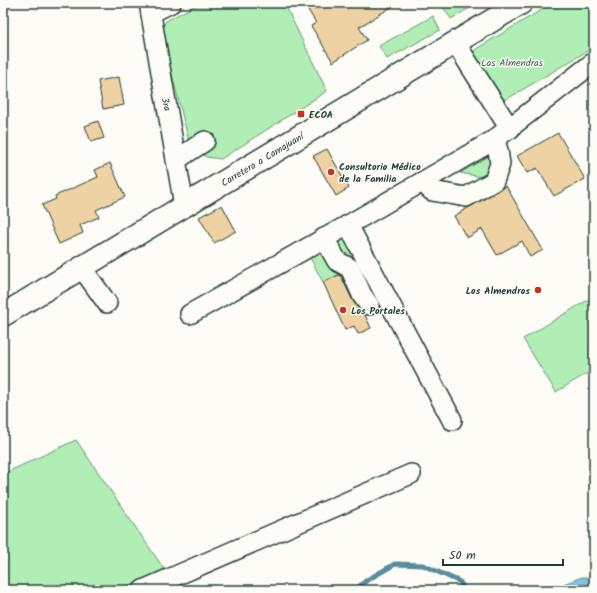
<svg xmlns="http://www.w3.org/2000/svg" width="597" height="593" font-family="Kalam,sans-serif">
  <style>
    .green { fill: #b0eeb5; stroke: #689674 }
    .water { fill: #80c3e1; stroke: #598d9c }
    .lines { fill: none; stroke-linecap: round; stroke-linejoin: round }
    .stream { stroke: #598d9c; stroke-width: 5 }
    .building { fill: #efd2a3; stroke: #1f3d34 }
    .minor-casing { stroke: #1f3d34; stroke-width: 22 }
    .major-casing { stroke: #1f3d34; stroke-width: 25 }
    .minor { stroke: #fdfcf7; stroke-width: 19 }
    .major { stroke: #fdfcf7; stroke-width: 22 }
    .poi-dot { fill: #c8321e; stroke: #fdfcf7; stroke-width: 1.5 }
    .labels { text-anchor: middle; stroke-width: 3; stroke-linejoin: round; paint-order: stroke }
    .park-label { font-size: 10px; fill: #3c604e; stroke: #fdfcf7 }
    .street-label { font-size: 10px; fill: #1f3d34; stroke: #fdfcf7 }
    .poi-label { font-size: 10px; font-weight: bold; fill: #1f3d34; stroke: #fdfcf7; text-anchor: start }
  </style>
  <rect width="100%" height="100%" fill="#fdfcf7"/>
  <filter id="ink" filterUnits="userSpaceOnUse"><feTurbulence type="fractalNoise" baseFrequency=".025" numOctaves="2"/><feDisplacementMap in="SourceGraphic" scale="8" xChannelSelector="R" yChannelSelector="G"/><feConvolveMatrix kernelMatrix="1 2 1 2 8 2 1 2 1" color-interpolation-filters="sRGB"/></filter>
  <g filter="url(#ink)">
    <!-- green -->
    <g class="green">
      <path d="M 200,3 L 284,3 L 327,91 L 221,159 L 206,157 L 190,146 L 161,30 L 166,21 Z"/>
      <path d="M 450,3 L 478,3 L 451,19 L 443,7 Z"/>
      <path d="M 553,3 L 594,3 L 594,47 L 507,99 L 501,99 L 473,54 L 476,49 Z"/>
      <path d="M 433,16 L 440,30 L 387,59 L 379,46 Z"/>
      <path d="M 494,153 L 489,173 L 481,177 L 460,173 Z"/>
      <path d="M 342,233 L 356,259 L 347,264 L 332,239 Z"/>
      <path d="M 321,245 L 345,272 L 323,282 L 307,252 Z"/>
      <path d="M 591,298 L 594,302 L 594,369 L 556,392 L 523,339 Z"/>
      <path d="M 76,440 L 164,569 L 118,590 L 3,590 L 3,474 Z"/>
    </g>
    <!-- water -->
    <path class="water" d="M 582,577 L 594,578 L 594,590 L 547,590 Z"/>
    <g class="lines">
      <!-- stream -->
      <path class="stream" d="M 355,590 L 367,580 L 395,564 L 423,565 L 460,582 L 465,590"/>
    </g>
    <!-- building -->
    <g class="building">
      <path d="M 304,3 L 398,3 L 359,27 L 367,40 L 333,62 L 311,26 L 316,23 Z"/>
      <path d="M 119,77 L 124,105 L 103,109 L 98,81 Z"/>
      <path d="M 98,121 L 104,138 L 91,142 L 85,126 Z"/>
      <path d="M 558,133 L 585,179 L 554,196 L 537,168 L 527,173 L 517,156 Z"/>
      <path d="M 327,149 L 349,188 L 336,196 L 313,156 Z"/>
      <path d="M 110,163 L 125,197 L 96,210 L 99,217 L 80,225 L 83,233 L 59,244 L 42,205 L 56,199 L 55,196 L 98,177 L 95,170 Z"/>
      <path d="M 506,186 L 543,250 L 530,257 L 522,241 L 497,255 L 482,229 L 467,238 L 454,216 Z"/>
      <path d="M 222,205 L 236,231 L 214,243 L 199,217 Z"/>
      <path d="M 339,275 L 341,276 L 353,301 L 360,311 L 365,315 L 371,328 L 358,334 L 354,326 L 345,330 L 323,282 Z"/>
    </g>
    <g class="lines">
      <!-- minor casing -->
      <g class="minor-casing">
        <g id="minor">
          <path d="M 149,3 L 184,206"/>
          <path d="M 151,13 L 171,3"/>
          <path d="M 455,42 L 510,129"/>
          <path d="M 176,160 L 205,141"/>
          <path d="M 422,182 L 432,191 L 466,197 L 494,181 L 500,164 L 498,150 L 494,140"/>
          <path d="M 348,225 L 452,420"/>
          <path d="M 324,238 L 337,261 L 350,268 L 362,295 L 369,305"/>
          <path d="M 82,268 L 107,303"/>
          <path d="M 190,314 L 348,225 L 494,140 L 594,62"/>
          <path d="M 143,590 L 411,474"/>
        </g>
      </g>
      <!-- major casing -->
      <g class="major-casing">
        <path id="major" d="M 3,315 L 521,3"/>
      </g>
      <!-- minor -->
      <use href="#minor" class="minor"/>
      <!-- major -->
      <use href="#major" class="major"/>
    </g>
  </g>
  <!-- markers -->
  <g class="poi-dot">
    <rect x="297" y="110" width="8" height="8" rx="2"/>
    <circle cx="331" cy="172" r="4"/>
    <circle cx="538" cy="290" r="4"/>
    <circle cx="343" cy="310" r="4"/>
  </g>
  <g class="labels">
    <!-- park labels -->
    <g class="park-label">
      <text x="512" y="66">Las Almendras</text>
    </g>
    <!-- street labels -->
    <g class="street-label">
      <text transform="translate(167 104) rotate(80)" y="4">3ra</text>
      <text transform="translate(262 159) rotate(-31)" y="4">Carretera a Camajuaní</text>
    </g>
    <!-- poi labels -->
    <g class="poi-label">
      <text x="309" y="118">ECOA</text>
      <text x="339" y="170">Consultorio Médico<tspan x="339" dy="12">de la Familia</tspan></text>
      <text x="530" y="294" text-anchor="end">Los Almendros</text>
      <text x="351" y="314">Los Portales</text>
    </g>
  </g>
  <!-- margin -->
  <rect width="597" height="593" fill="none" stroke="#fdfcf7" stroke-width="16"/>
  <rect x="8" y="8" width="581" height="577" fill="none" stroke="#1f3d34" stroke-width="1.5" filter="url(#ink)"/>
  <!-- scale -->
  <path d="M443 559v6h120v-6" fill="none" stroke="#1f3d34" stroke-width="2"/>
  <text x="449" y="559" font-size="12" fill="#1f3d34" stroke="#fdfcf7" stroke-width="3" paint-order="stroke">50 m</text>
</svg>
